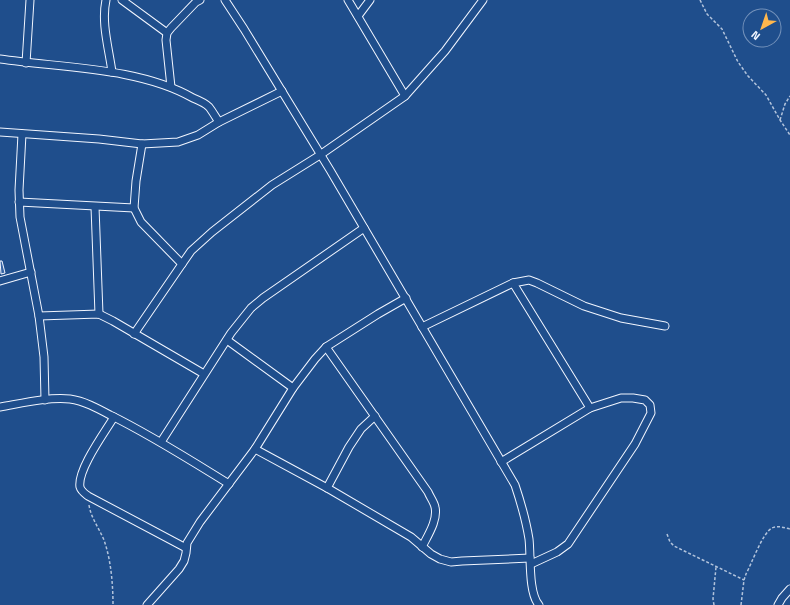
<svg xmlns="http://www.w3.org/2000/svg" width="790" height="605" font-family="'Titillium Web',sans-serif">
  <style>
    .building { fill: #3563a3; stroke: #f2f6ff }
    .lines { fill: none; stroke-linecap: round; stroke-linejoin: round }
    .minor-casing { stroke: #f2f6ff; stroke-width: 9 }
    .path { stroke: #b3c4dc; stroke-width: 1.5; stroke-dasharray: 3 2; stroke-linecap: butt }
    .minor { stroke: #1f4e8c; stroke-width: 7 }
  </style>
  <rect width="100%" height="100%" fill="#1f4e8c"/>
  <!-- building -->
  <path class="building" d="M 0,261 L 2,261 L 5,273 L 1,274 Z"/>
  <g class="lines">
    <!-- minor casing -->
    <g class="minor-casing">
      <g id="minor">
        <path d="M 106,0 C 101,23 109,49 112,72"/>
        <path d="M 122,0 L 167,33"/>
        <path d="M 225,0 L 244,29 L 330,170 L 515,485 C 521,503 526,520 529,539 C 531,555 528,593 539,605"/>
        <path d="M 348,0 L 405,96"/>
        <path d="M 358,16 L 370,0"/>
        <path d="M 0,59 C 61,68 139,67 193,98 C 198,100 205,103 209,107 C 213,112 216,118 219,122"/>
        <path d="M 26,63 L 30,0"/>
        <path d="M 171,87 L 166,40 L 167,33 L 171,28 L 196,2 L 200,0"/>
        <path d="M 0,132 L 99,139 L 142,144 L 178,142 L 198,135 L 219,122 L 282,91"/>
        <path d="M 22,134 L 19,190 L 20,217 L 39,316 L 44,357 L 45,400"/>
        <path d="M 142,144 L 136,181 L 134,208 L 141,222 L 182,264"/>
        <path d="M 19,202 L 134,208"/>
        <path d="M 95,207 L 99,314"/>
        <path d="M 0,281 L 31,272"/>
        <path d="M 513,283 L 590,408"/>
        <path d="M 39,316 L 99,314 L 113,321 L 204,374"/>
        <path d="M 422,327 L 513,283 L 529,280 L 537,283 L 584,306 L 621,318 L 665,326"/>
        <path d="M 134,334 L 182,264 L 191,251 L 212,232 L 272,185 L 320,155 L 405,96 L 445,51 L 483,0"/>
        <path d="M 227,340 L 293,388"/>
        <path d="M 326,347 L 428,492 C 430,497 434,502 435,507 C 438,520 428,535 422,547"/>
        <path d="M 0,407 C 23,403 47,397 70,399 C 84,401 97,408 110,415 C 151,435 190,460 229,484"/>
        <path d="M 114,417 C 105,432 77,470 80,487 C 81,491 84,493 88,496 L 186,548"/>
        <path d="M 161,442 L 231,333 L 251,308 L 263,298 L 364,228"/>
        <path d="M 255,449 L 329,489 L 411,537 L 431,554 L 440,559 L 451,562 L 462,561 L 530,558"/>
        <path d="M 501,462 L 590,408 L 621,398 L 633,398 L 645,400 L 650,405 L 651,413 L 635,444 L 568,544 L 557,552 L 531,564"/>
        <path d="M 327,488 L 349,447 L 361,429 L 375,416"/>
        <path d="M 147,605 L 179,569 L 184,561 L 186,553 L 187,543 L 200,522 L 255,449 L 293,388 L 315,359 L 326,347 L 378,314 L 406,298"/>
        <path d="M 778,605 L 782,598 L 790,589"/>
      </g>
    </g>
    <!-- path -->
    <g class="path">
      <path d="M 700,0 L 707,14 L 722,29 L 738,62 L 748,76 L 766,95 L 780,120 L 790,135"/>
      <path d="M 780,120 L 785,104 L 790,96"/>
      <path d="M 89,505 C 91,518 99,528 104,540 C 111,560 113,584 113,605"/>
      <path d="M 667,534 L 670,542 L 674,546 L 744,580"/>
      <path d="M 714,605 L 713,599 L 716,567"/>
      <path d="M 741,605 L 744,580 L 746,574 C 751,565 763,532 772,528 C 778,525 784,528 790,529"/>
    </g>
    <!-- minor -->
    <use href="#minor" class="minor"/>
  </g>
  <!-- north arrow -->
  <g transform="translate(762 28) rotate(220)"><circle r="19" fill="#1f4e8c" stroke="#7391ba"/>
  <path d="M0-3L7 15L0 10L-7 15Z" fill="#ffb74d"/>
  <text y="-6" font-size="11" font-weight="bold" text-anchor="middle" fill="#f2f6ff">N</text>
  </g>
</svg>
